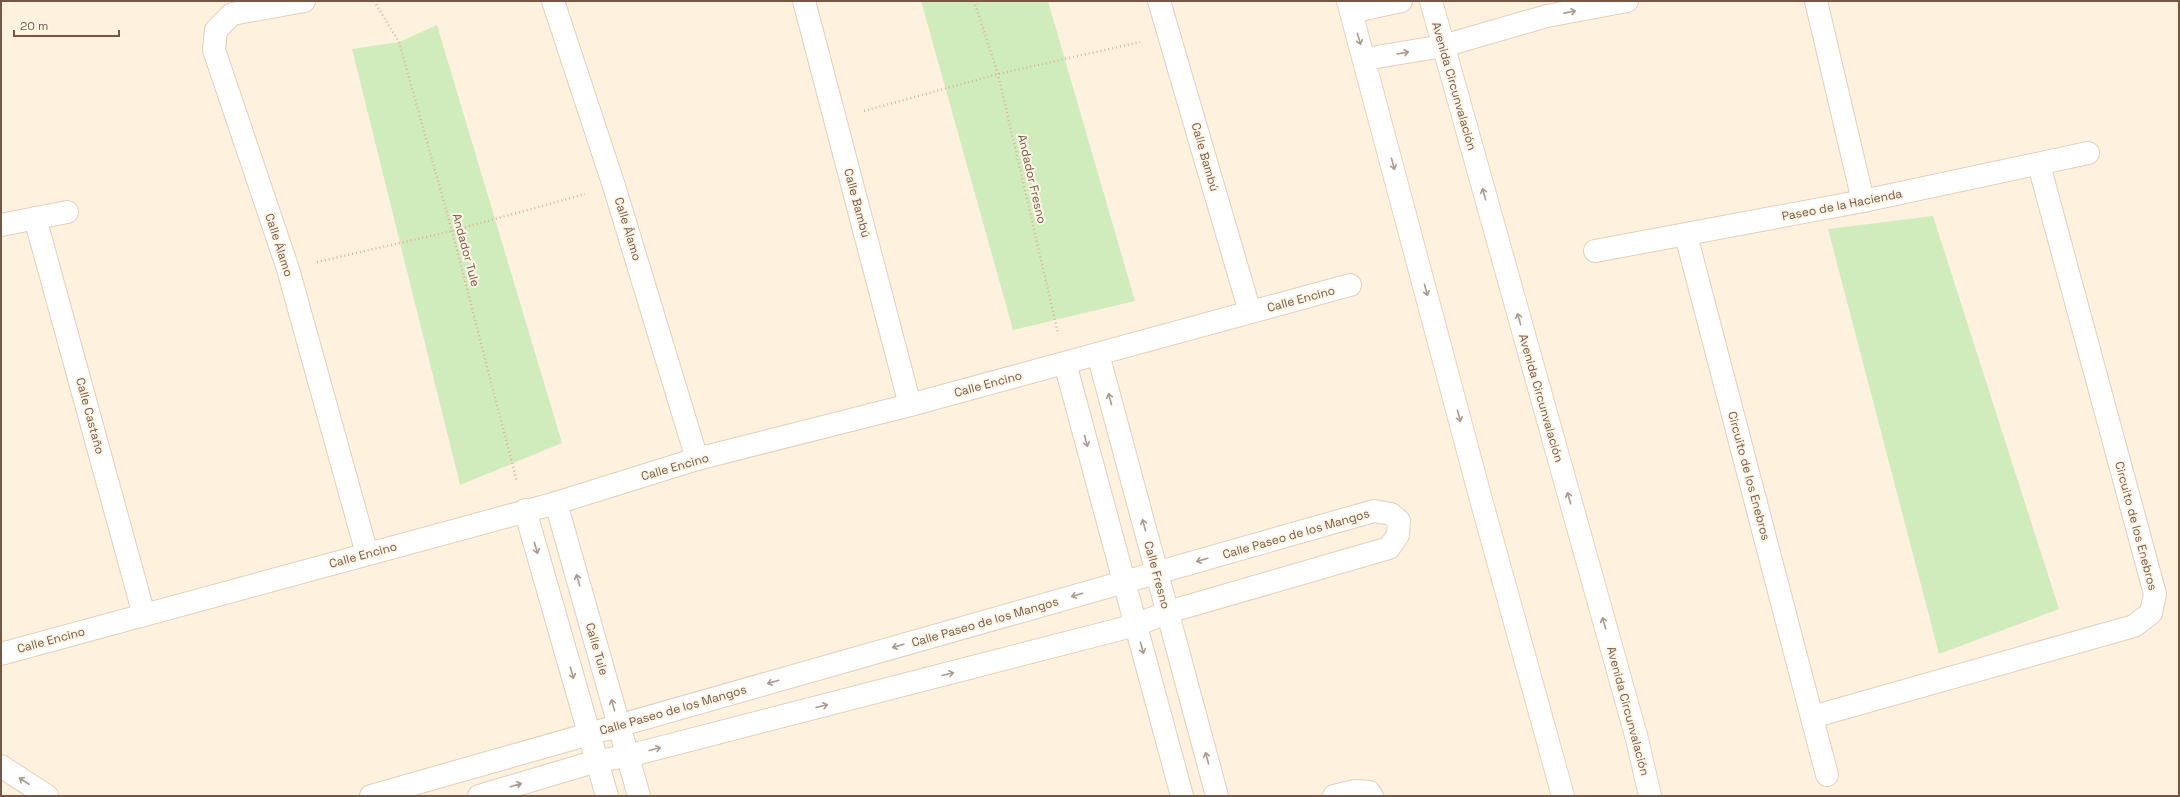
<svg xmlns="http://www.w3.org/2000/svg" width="2180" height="797" font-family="'Space Grotesk',sans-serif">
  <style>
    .green { fill: #d0ecbd }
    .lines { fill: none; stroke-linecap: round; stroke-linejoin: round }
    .street-casing { stroke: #e2cebb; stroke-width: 24 }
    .secondary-casing { stroke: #ead1ba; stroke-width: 24 }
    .path { stroke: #dab298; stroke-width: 2.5; stroke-dasharray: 1 3; stroke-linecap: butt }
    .street { stroke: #fff; stroke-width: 22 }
    .secondary { stroke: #fff; stroke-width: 22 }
    .oneway { stroke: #ad9a8f }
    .labels { text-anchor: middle; stroke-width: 4; stroke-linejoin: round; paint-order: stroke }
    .street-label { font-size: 12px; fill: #765745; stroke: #fff6e7 }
  </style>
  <rect width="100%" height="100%" fill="#fef2df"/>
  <!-- green -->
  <g class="green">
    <path d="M 921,1 L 1048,1 L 1135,301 L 1013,330 Z"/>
    <path d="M 437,25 L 562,443 L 460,485 L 352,49 L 399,42 Z"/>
    <path d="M 1933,216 L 2059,609 L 1939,654 L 1828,229 Z"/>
  </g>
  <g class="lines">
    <!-- street casing -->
    <g class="street-casing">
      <g id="street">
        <path d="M 304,1 L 232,14 L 216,30 L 214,50 L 288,269 L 367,554"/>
        <path d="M 553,1 L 614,186 L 697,459"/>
        <path d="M 804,1 L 910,405"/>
        <path d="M 1159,1 L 1250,312"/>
        <path d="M 1816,1 L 1863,201"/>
        <path d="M 1351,12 L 1401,1"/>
        <path d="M 1365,59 L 1443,46 L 1547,16 L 1627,1"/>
        <path d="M 35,218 L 144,615"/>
        <path d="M 1,225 L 67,212"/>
        <path d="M 1686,235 L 1827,775"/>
        <path d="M 1595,251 L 1863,201 L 2088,153"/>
        <path d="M 1098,354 L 1217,796"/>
        <path d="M 1065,363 L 1182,796"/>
        <path d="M 556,503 L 639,796"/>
        <path d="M 525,510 L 607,796"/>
        <path d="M 1,654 L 556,503 L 697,459 L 910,405 L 1350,285"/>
        <path d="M 1812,717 L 2134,626 L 2151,613 L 2155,594 L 2039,165"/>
        <path d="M 1,766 L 47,796"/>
        <path d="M 371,796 L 1374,511 L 1391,514 L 1399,521 L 1398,535 L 1389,548 L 1168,612 L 1136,625 L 628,756 L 597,761 L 479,796"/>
        <path d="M 1334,796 L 1355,791 L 1369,792 L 1372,796"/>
      </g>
    </g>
    <!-- secondary casing -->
    <g class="secondary-casing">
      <g id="secondary">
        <path d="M 1348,1 L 1480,496 L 1563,796"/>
        <path d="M 1431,1 L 1637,739 L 1650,796"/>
      </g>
    </g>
    <!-- path -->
    <g class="path">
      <path d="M 374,1 L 399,42 L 452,231 L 517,482"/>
      <path d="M 974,1 L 998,74 L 1058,333"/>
      <path d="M 864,111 L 998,74 L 1140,42"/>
      <path d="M 317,262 L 452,231 L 585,194"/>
    </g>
    <!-- street -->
    <use href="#street" class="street"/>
    <!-- secondary -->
    <use href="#secondary" class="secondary"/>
  </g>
  <!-- one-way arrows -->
  <defs><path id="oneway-shaft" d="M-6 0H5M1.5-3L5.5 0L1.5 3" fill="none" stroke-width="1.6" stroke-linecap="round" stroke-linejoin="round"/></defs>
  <g class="oneway">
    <use href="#oneway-shaft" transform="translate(1570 12) rotate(-11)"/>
    <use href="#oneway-shaft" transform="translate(1359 39) rotate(74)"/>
    <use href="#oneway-shaft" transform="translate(1403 53) rotate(-10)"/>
    <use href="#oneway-shaft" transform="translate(1393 164) rotate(75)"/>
    <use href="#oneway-shaft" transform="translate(1484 194) rotate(-106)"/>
    <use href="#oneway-shaft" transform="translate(1426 290) rotate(75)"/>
    <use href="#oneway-shaft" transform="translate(1519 319) rotate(-106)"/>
    <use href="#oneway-shaft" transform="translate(1110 399) rotate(-105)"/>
    <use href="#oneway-shaft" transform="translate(1459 416) rotate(75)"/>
    <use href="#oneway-shaft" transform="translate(1086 441) rotate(75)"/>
    <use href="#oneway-shaft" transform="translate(1569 498) rotate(-106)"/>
    <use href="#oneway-shaft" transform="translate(1144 525) rotate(-105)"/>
    <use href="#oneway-shaft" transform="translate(536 548) rotate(74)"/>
    <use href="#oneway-shaft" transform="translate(1202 560) rotate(164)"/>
    <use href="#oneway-shaft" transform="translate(578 580) rotate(-106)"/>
    <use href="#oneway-shaft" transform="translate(1077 595) rotate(164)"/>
    <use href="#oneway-shaft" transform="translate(1604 623) rotate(-106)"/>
    <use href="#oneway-shaft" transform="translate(898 646) rotate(164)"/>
    <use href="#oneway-shaft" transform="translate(1142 648) rotate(75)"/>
    <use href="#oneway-shaft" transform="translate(572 673) rotate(74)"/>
    <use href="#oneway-shaft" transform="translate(948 674) rotate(-14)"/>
    <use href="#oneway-shaft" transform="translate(773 682) rotate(164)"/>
    <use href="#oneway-shaft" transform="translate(613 705) rotate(-106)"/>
    <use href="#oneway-shaft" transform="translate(822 706) rotate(-14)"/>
    <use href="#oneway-shaft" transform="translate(655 749) rotate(-14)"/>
    <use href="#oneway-shaft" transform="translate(1207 758) rotate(-105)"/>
    <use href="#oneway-shaft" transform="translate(24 781) rotate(-147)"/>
    <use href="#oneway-shaft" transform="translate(516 785) rotate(-16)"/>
  </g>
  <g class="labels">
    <!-- street labels -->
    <g class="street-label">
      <text transform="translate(1454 86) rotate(74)" y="4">Avenida Circunvalación</text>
      <text transform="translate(1205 157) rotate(74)" y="4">Calle Bambú</text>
      <text transform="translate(1032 179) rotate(77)" y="4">Andador Fresno</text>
      <text transform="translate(857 203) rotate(75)" y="4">Calle Bambú</text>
      <text transform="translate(1842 205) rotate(-11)" y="4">Paseo de la Hacienda</text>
      <text transform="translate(628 229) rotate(73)" y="4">Calle Álamo</text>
      <text transform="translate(279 245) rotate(72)" y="4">Calle Álamo</text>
      <text transform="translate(466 250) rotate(75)" y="4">Andador Tule</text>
      <text transform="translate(1301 299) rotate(-15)" y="4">Calle Encino</text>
      <text transform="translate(988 384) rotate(-15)" y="4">Calle Encino</text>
      <text transform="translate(1541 398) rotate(74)" y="4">Avenida Circunvalación</text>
      <text transform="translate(90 416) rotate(75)" y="4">Calle Castaño</text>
      <text transform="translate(675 467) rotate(-16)" y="4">Calle Encino</text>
      <text transform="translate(1749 476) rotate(75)" y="4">Circuito de los Enebros</text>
      <text transform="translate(2136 526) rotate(75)" y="4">Circuito de los Enebros</text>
      <text transform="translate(1296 534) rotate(-16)" y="4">Calle Paseo de los Mangos</text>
      <text transform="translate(363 555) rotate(-15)" y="4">Calle Encino</text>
      <text transform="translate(1157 575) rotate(75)" y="4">Calle Fresno</text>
      <text transform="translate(985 622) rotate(-16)" y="4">Calle Paseo de los Mangos</text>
      <text transform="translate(51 640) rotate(-15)" y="4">Calle Encino</text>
      <text transform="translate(597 649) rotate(74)" y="4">Calle Tule</text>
      <text transform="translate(673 710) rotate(-16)" y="4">Calle Paseo de los Mangos</text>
      <text transform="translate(1628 711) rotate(75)" y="4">Avenida Circunvalación</text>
    </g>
  </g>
  <!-- border -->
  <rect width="2180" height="797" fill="none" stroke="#765745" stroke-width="4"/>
  <!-- scale -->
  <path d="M14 30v6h105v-6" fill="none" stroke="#765745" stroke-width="2"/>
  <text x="20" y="30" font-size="12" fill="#765745" stroke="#fff6e7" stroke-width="3" paint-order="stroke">20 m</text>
</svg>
